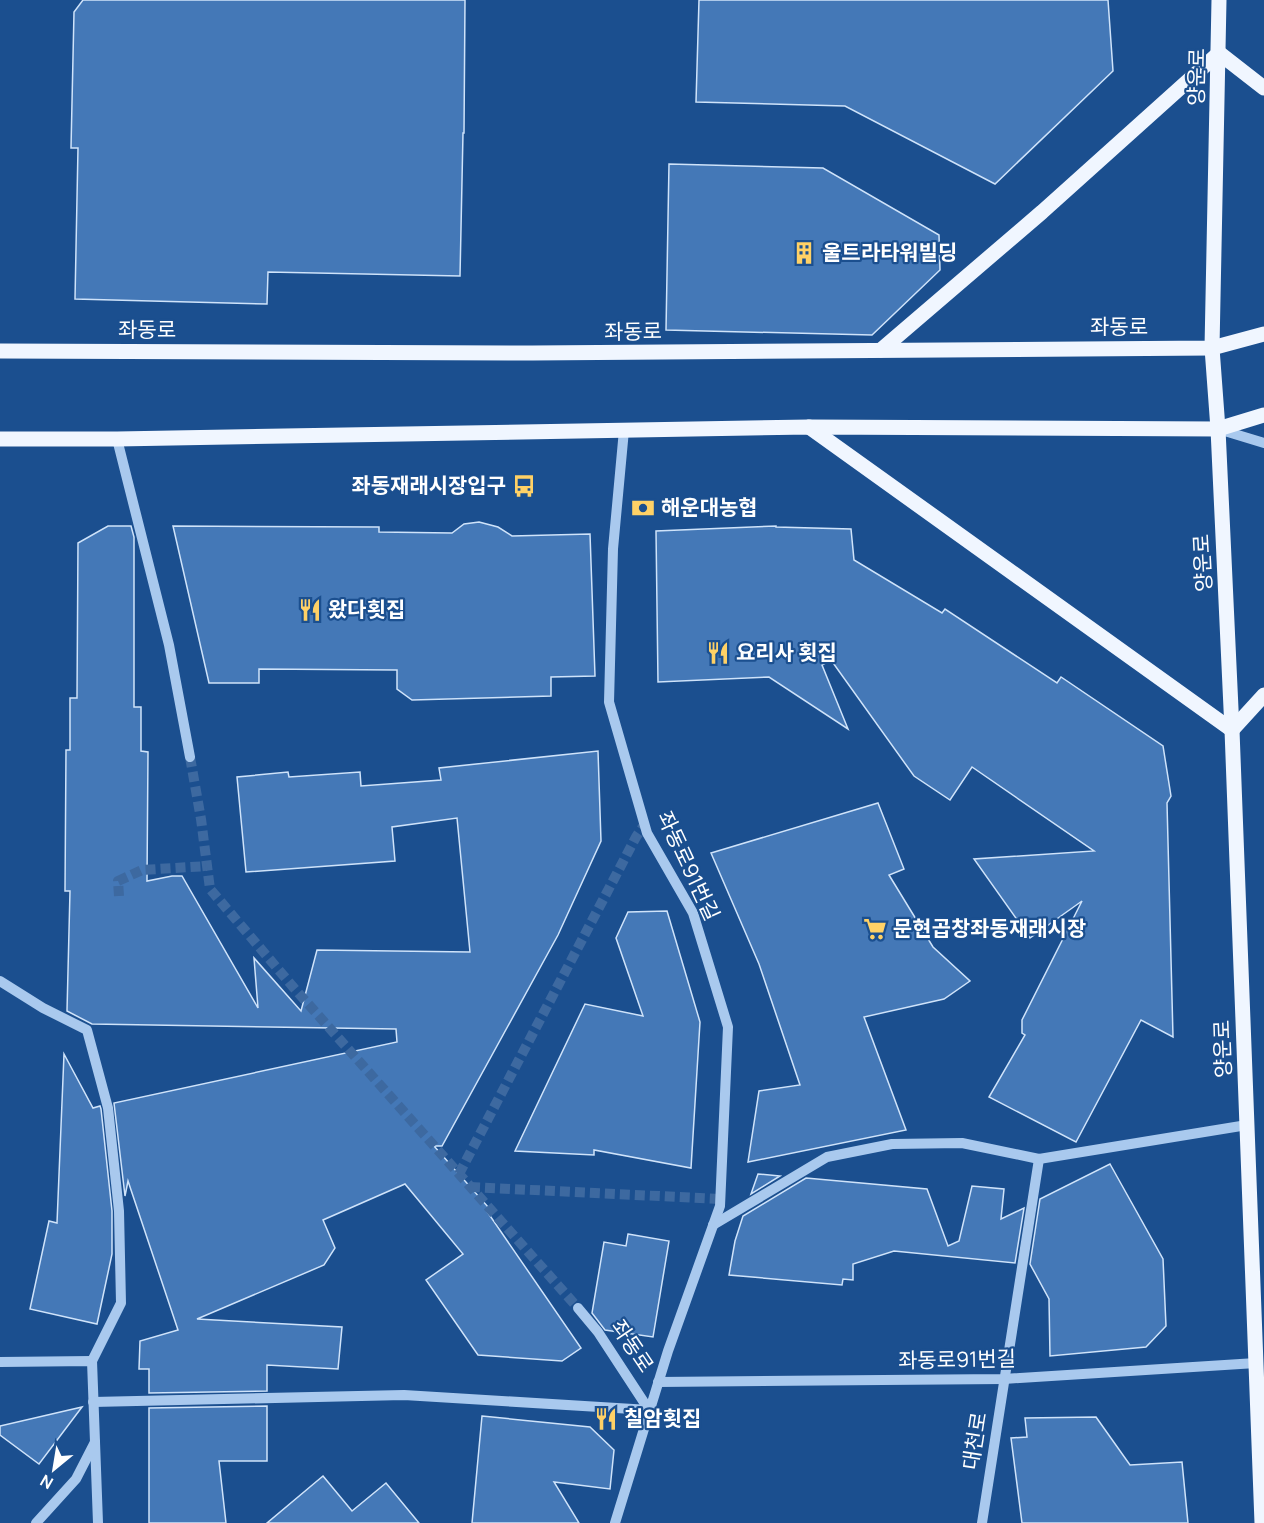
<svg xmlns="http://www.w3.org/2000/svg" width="1264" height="1523" font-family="Manrope,'Noto Sans KR',sans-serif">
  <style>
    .building { fill: #4478b7; stroke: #cfe3fa; stroke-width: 1.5 }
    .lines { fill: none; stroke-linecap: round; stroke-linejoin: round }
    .minor-tunnel { stroke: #3d69a0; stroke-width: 10; stroke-dasharray: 10 5; stroke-linecap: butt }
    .minor { stroke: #a9c9ee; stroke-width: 10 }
    .major { stroke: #f0f6ff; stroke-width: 15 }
    .labels { text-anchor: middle; stroke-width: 4.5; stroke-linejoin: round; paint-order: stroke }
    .street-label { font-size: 21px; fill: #fff; stroke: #1b4f8f }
    .poi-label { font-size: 21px; font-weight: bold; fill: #fff; stroke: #1b4f8f; text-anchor: start }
  </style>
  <rect width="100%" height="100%" fill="#1b4f8f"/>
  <!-- building -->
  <g class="building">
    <path d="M 83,0 L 465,0 L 464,133 L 463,133 L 460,276 L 268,272 L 267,304 L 75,299 L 78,148 L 71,148 L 74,12 Z"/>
    <path d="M 699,0 L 1108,0 L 1113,71 L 995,184 L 845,106 L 696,102 Z"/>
    <path d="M 669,164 L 823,168 L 939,235 L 940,270 L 872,335 L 666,330 Z"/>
    <path d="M 479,522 L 498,527 L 512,536 L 590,534 L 595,676 L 551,677 L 551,696 L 412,700 L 397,689 L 397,670 L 259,669 L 259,683 L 209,683 L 173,526 L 379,527 L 379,532 L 452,533 L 464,524 Z"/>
    <path d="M 108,526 L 131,526 L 134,537 L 134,707 L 141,707 L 141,751 L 148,752 L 147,881 L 172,876 L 182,876 L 258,1008 L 254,958 L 301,1011 L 317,950 L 470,952 L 457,818 L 392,827 L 395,861 L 246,872 L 237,777 L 288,772 L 289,777 L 360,772 L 361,786 L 441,780 L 439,768 L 598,751 L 601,841 L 558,935 L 442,1146 L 434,1146 L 489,1208 L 486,1210 L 581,1348 L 562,1361 L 478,1355 L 426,1280 L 463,1254 L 405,1184 L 323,1220 L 335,1248 L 324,1265 L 197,1319 L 342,1327 L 338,1369 L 267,1365 L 267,1391 L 149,1393 L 149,1369 L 139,1369 L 140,1341 L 178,1330 L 128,1181 L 125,1196 L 114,1103 L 397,1042 L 396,1029 L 92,1024 L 67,1011 L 70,891 L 65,891 L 66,750 L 70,750 L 70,698 L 77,698 L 78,543 Z"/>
    <path d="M 776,526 L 776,527 L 851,529 L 854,560 L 942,613 L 945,609 L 1057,683 L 1061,677 L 1163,746 L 1171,796 L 1167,803 L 1173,1037 L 1141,1020 L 1076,1142 L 989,1097 L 1025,1035 L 1022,1033 L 1022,1020 L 1082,901 L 1030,938 L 974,859 L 1094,851 L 972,767 L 950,800 L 914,776 L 831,660 L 822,665 L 848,729 L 769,677 L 658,682 L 656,531 Z"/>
    <path d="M 878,803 L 904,869 L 889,875 L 933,947 L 970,981 L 944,999 L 864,1017 L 906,1130 L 748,1162 L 759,1091 L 800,1085 L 759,964 L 711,853 Z"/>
    <path d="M 667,911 L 700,1022 L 691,1168 L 594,1150 L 594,1155 L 515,1151 L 585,1004 L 643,1016 L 616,938 L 628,912 Z"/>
    <path d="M 64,1054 L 93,1108 L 100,1106 L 101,1109 L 112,1211 L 112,1254 L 97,1324 L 30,1309 L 49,1221 L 57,1223 Z"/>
    <path d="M 1110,1164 L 1163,1259 L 1166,1326 L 1146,1347 L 1050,1356 L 1049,1299 L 1030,1264 L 1040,1199 Z"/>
    <path d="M 758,1174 L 780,1176 L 751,1194 Z"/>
    <path d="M 806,1178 L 927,1189 L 948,1246 L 959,1241 L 972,1186 L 1004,1189 L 1001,1219 L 1024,1208 L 1015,1263 L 894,1251 L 853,1264 L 853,1280 L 843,1279 L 842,1285 L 729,1275 L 735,1241 L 743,1216 Z"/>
    <path d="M 628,1234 L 669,1241 L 653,1337 L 605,1330 L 592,1313 L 604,1242 L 626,1246 Z"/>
    <path d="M 267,1406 L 267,1461 L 219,1461 L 226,1523 L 149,1523 L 149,1408 Z"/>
    <path d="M 82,1407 L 39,1464 L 0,1435 L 0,1426 Z"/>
    <path d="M 482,1416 L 590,1427 L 614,1450 L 610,1489 L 554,1482 L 579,1523 L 472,1523 Z"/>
    <path d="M 1096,1417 L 1130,1465 L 1182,1462 L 1188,1523 L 1022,1523 L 1011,1438 L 1027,1437 L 1025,1418 Z"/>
    <path d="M 323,1476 L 352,1511 L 386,1483 L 419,1523 L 267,1523 Z"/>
  </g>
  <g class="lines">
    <!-- minor-tunnel -->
    <g class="minor-tunnel">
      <path d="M 190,757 L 201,819 L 210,889 L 294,988 L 578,1308"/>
      <path d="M 119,896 L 118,881 L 142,870 L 207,866"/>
      <path d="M 459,1174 L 636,837 L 644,825"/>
      <path d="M 470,1187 L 720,1199"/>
    </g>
    <!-- minor -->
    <g class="minor">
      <path d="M 1218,429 L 1264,443"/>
      <path d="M 117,439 L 169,645 L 190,757"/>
      <path d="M 0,981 L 43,1008 L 87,1030 L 108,1108 L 119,1211 L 121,1303 L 92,1361"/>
      <path d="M 713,1225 L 827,1157 L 892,1144 L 962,1143 L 1039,1159 L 1247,1125"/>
      <path d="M 578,1308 L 598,1332 L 649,1410"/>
      <path d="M 0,1362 L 92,1361 L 98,1523"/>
      <path d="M 658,1382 L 1004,1379 L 1256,1363"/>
      <path d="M 93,1402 L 404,1395 L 649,1410"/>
      <path d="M 36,1523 L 76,1479 L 95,1442"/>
      <path d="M 615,1523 L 668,1351 L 720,1206 L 728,1027 L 693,913 L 647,833 L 609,702 L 613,549 L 624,430"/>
      <path d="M 982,1523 L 1039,1159"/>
    </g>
    <!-- major -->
    <g class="major">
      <path d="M 1219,0 L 1212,348 L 1218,429 L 1232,730 L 1262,1523"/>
      <path d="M 881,350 L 1042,212 L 1219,53 L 1264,88"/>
      <path d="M 0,351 L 532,353 L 1212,348 L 1264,334"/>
      <path d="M 809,427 L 1232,730 L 1264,695"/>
      <path d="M 0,439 L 117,439 L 809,427 L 1218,429 L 1264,415"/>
    </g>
  </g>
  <!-- icons -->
  <defs>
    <g id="building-bare" transform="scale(1.8)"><path d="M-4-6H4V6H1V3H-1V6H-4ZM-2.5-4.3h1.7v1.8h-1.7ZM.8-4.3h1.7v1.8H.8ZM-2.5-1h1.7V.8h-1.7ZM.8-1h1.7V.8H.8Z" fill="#ffd166" stroke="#1b4f8f" stroke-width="2.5" paint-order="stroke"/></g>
    <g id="bus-bare" transform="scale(1.8)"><path d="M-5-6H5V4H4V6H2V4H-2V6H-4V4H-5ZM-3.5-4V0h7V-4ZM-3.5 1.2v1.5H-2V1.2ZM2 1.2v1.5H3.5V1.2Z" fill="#ffd166" stroke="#1b4f8f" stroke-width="2.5" paint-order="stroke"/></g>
    <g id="bank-bare" transform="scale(1.8)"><path d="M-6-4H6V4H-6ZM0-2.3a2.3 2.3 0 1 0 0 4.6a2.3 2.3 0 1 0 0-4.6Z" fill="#ffd166" stroke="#1b4f8f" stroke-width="2.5" paint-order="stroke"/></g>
    <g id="restaurant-bare" transform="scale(1.8)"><path d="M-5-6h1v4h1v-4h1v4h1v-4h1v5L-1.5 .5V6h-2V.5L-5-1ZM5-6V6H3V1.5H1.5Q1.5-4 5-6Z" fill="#ffd166" stroke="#1b4f8f" stroke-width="2.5" paint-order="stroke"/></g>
    <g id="supermarket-bare" transform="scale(1.8)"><path d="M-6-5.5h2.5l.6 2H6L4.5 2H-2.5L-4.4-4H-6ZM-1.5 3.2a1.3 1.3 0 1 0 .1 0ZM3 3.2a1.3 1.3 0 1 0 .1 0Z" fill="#ffd166" stroke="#1b4f8f" stroke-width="2.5" paint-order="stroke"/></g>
  </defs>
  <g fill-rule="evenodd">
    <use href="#building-bare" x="804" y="253"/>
    <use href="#bus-bare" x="524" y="486"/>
    <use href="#bank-bare" x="643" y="508"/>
    <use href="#restaurant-bare" x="310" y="610"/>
    <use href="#restaurant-bare" x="718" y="653"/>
    <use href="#supermarket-bare" x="875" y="929"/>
    <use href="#restaurant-bare" x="606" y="1419"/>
  </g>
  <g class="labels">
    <!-- street labels -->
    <g class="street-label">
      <text transform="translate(1197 77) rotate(-89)" y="7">양운로</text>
      <text x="1119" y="334">좌동로</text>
      <text x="147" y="337">좌동로</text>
      <text transform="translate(633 332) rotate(-1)" y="7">좌동로</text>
      <text transform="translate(1203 563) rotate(-93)" y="7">양운로</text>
      <text transform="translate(688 866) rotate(65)" y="7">좌동로91번길</text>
      <text transform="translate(1223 1049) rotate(-92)" y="7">양운로</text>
      <text transform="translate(632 1346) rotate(56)" y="7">좌동로</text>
      <text transform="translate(957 1360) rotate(-1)" y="7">좌동로91번길</text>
      <text transform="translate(975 1441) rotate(-81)" y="7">대천로</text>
    </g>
    <!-- poi labels -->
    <g class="poi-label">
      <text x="822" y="260">울트라타워빌딩</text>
      <text x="506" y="493" text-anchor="end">좌동재래시장입구</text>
      <text x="661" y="515">해운대농협</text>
      <text x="328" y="617">왔다횟집</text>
      <text x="736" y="660">요리사 횟집</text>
      <text x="893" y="936">문현곱창좌동재래시장</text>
      <text x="624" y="1426">칠암횟집</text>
    </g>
  </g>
  <!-- north arrow -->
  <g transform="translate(54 1469) rotate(210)" stroke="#1b4f8f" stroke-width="4.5" paint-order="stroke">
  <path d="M0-4.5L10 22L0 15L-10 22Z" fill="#ffffff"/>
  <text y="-9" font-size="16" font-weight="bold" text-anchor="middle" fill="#ffffff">N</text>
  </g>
</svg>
